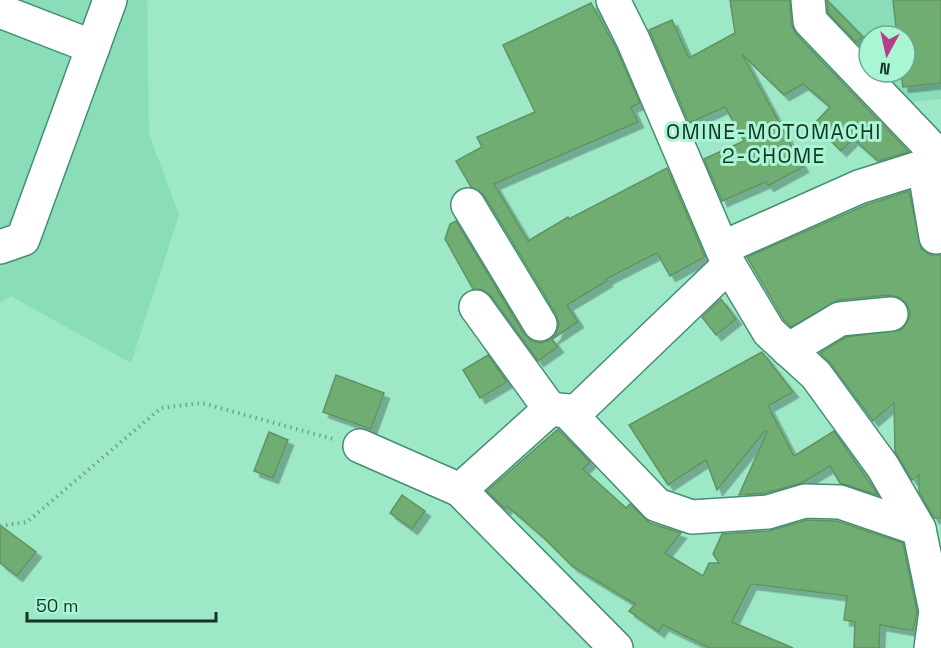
<svg xmlns="http://www.w3.org/2000/svg" width="941" height="648" font-family="'Space Grotesk',sans-serif">
  <style>
    .built { fill: #89ddb9 }
    .building { fill: #70ad72; stroke: #619263; stroke-width: 1.5; filter: url(#shadow) }
    .lines { fill: none; stroke-linecap: round; stroke-linejoin: round }
    .minor-casing { stroke: #448f71; stroke-width: 36 }
    .path { stroke: #6ba68d; stroke-width: 4; stroke-dasharray: 1.5 4.5; stroke-linecap: butt }
    .minor { stroke: #fff; stroke-width: 33 }
    .labels { text-anchor: middle; stroke-width: 6; stroke-linejoin: round; paint-order: stroke }
    .neighbourhood-label { font-size: 21px; letter-spacing: 1.5px; fill: #163529; stroke: #a9f5d4 }
  </style>
  <defs>
    <filter id="shadow"><feDropShadow dx="5.5" dy="5.5" stdDeviation="0" flood-color="#0004"/></filter>
  </defs>
  <rect width="100%" height="100%" fill="#9ce8c7"/>
  <!-- built -->
  <g class="built">
    <path d="M 0,0 L 147,0 L 149,134 L 179,215 L 131,363 L 11,296 L 0,303 Z"/>
    <path d="M 816,0 L 941,0 L 941,99 L 906,102 L 874,72 L 905,72 L 905,36 L 869,36 L 869,67 L 817,19 Z"/>
  </g>
  <!-- building -->
  <g class="building">
    <path d="M 730,0 L 790,0 L 791,23 L 796,34 L 909,152 L 878,161 L 853,139 L 841,151 L 814,124 L 830,107 L 803,84 L 784,95 L 742,54 L 803,167 L 768,186 L 766,182 L 722,201 L 704,159 L 744,141 L 725,107 L 689,123 L 649,30 L 672,20 L 689,58 L 735,33 Z"/>
    <path d="M 827,0 L 863,37 L 856,42 L 828,13 Z"/>
    <path d="M 893,0 L 941,0 L 941,83 L 903,87 L 901,72 L 905,72 L 905,36 L 897,36 Z"/>
    <path d="M 591,3 L 616,48 L 640,103 L 631,107 L 638,122 L 494,184 L 528,241 L 568,217 L 569,219 L 667,168 L 705,257 L 670,276 L 657,253 L 606,279 L 607,281 L 567,305 L 578,322 L 552,339 L 558,347 L 538,361 L 491,296 L 483,290 L 473,289 L 445,239 L 450,224 L 456,221 L 524,334 L 532,341 L 541,343 L 550,340 L 556,334 L 559,324 L 556,314 L 484,195 L 471,187 L 456,161 L 482,147 L 477,137 L 535,112 L 503,45 Z"/>
    <path d="M 909,191 L 921,248 L 930,255 L 941,255 L 941,518 L 934,518 L 919,492 L 919,475 L 912,480 L 895,452 L 894,403 L 873,421 L 831,364 L 820,353 L 846,337 L 901,330 L 908,321 L 910,312 L 906,303 L 898,297 L 889,295 L 838,300 L 791,327 L 784,320 L 747,257 L 866,205 Z"/>
    <path d="M 721,299 L 736,319 L 716,335 L 702,317 Z"/>
    <path d="M 762,352 L 793,392 L 768,406 L 794,456 L 834,431 L 878,495 L 840,483 L 830,466 L 802,483 L 765,493 L 739,495 L 767,432 L 765,431 L 717,490 L 706,460 L 668,485 L 629,425 Z"/>
    <path d="M 488,355 L 507,382 L 480,398 L 463,370 Z"/>
    <path d="M 336,375 L 384,393 L 371,429 L 323,412 Z"/>
    <path d="M 558,429 L 590,462 L 583,469 L 626,508 L 630,504 L 650,523 L 681,533 L 665,553 L 703,576 L 709,563 L 719,563 L 713,554 L 722,534 L 769,531 L 807,520 L 837,521 L 903,543 L 917,612 L 913,631 L 880,625 L 879,648 L 854,648 L 855,622 L 844,620 L 847,596 L 751,584 L 732,622 L 793,648 L 710,648 L 663,625 L 659,632 L 629,611 L 635,604 L 572,566 L 543,537 L 507,506 L 505,509 L 487,491 Z"/>
    <path d="M 269,432 L 288,440 L 273,478 L 254,471 Z"/>
    <path d="M 402,495 L 425,511 L 412,529 L 390,513 Z"/>
    <path d="M 0,525 L 36,552 L 17,576 L 0,563 Z"/>
  </g>
  <g class="lines">
    <!-- minor casing -->
    <g class="minor-casing">
      <g id="minor">
        <path d="M 613,0 L 633,40 L 729,265 L 769,332 L 816,375 L 883,467 L 919,529 L 936,611 L 931,648"/>
        <path d="M 808,0 L 810,21 L 941,158"/>
        <path d="M 0,11 L 93,47"/>
        <path d="M 924,166 L 936,237"/>
        <path d="M 468,205 L 540,324"/>
        <path d="M 0,247 L 23,239 L 110,0"/>
        <path d="M 722,248 L 859,187 L 941,161"/>
        <path d="M 476,307 L 550,409"/>
        <path d="M 788,350 L 840,319 L 891,314"/>
        <path d="M 567,411 L 657,505 L 692,517 L 768,512 L 805,501 L 840,502 L 919,529"/>
        <path d="M 360,446 L 460,490 L 550,409 L 576,412 L 729,265"/>
        <path d="M 460,490 L 616,648"/>
      </g>
    </g>
    <!-- path -->
    <path class="path" d="M 0,526 L 27,522 L 161,408 L 202,403 L 333,439"/>
    <!-- minor -->
    <use href="#minor" class="minor"/>
  </g>
  <g class="labels">
    <!-- neighbourhood labels -->
    <g class="neighbourhood-label">
      <text x="774" y="139">OMINE-MOTOMACHI<tspan x="774" dy="24">2-CHOME</tspan></text>
    </g>
  </g>
  <!-- north arrow -->
  <g transform="translate(887 54) rotate(188)"><circle r="28" fill="#a9f5d4" stroke="#6ea890" stroke-width="1.5"/>
  <path d="M0-4.5L10 22L0 15L-10 22Z" fill="#b93c8c"/>
  <text y="-9" font-size="16" font-weight="bold" text-anchor="middle" fill="#163529">N</text>
  </g>
  <!-- scale -->
  <path d="M27 612v9h189v-9" fill="none" stroke="#163529" stroke-width="3"/>
  <text x="36" y="612" font-size="18" fill="#163529" stroke="#a9f5d4" stroke-width="4.5" paint-order="stroke">50 m</text>
</svg>
